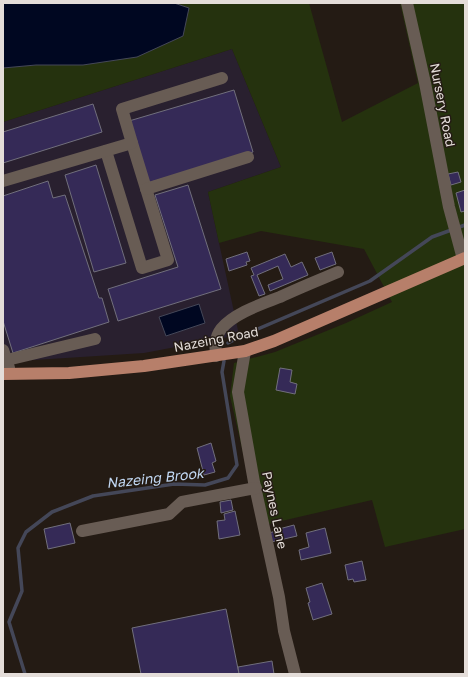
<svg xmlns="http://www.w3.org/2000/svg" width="468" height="677" font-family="'Golos Text',sans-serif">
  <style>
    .industrial { fill: #29202f }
    .green { fill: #25320e }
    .water { fill: #000721; stroke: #444758 }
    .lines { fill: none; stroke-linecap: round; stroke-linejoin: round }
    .stream { stroke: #444758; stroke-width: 3.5 }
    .building { fill: #352a57; stroke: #716f7c }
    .minor { stroke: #685c54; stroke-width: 12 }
    .major { stroke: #b77f6a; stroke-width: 12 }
    .labels { text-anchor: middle; stroke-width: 3; stroke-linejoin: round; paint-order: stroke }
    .street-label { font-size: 13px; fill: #e4ddd9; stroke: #241b14 }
    .water-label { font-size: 14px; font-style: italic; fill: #c2d8f3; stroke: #241b14 }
  </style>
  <rect width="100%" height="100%" fill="#241b14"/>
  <!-- industrial -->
  <path class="industrial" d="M 232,49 L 281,167 L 208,192 L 239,335 L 144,353 L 3,362 L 3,122 Z"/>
  <!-- green -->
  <path class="green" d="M 174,3 L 309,3 L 342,122 L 418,83 L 400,3 L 465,3 L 465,529 L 385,547 L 372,500 L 260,526 L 230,396 L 234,363 L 275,352 L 346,323 L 392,302 L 364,249 L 261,231 L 219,243 L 208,192 L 281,167 L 232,49 L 3,122 L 3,68 L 36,65 L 189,8 Z"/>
  <!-- water -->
  <g class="water">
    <path d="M 3,3 L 174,3 L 189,8 L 183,36 L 137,57 L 83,65 L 36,65 L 3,68 Z"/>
    <path d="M 199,304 L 205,323 L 166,336 L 159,317 Z"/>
  </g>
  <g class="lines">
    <!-- stream -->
    <g class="stream">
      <path d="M 228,343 L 246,334 L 370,281 L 432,237 L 465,225"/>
      <path d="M 25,674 L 9,622 L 22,591 L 18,548 L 26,532 L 52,512 L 93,496 L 174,484 L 205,485 L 228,478 L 237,465 L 222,372 L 224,361"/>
    </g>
  </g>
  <!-- building -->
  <g class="building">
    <path d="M 234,90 L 253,152 L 148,183 L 129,121 Z"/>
    <path d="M 93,104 L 102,132 L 3,163 L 3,132 Z"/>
    <path d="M 96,165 L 126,263 L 94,272 L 65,175 Z"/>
    <path d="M 458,172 L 461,182 L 451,185 L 448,174 Z"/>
    <path d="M 48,181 L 53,198 L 65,195 L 99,298 L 102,298 L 109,322 L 13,353 L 3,321 L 3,196 Z"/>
    <path d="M 188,185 L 221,289 L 118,321 L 108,289 L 178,267 L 155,195 Z"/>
    <path d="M 465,190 L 465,211 L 461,212 L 456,193 Z"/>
    <path d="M 247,252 L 250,261 L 246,262 L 247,265 L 229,271 L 226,259 Z"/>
    <path d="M 332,252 L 336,264 L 320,270 L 315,258 Z"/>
    <path d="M 285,254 L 291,267 L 302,262 L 308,275 L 270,291 L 268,285 L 283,279 L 278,266 L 257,275 L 265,294 L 259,296 L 251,276 L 254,275 L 251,268 Z"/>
    <path d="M 280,368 L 292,370 L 290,382 L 297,384 L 295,394 L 276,390 Z"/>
    <path d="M 211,443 L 216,461 L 212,463 L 215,472 L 204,475 L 197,448 Z"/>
    <path d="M 231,500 L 233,510 L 221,513 L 220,502 Z"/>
    <path d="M 235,511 L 240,535 L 219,539 L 217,521 L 225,520 L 224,514 Z"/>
    <path d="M 70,523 L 75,543 L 48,549 L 44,529 Z"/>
    <path d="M 294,525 L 297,536 L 271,542 L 269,533 L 279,530 L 279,529 Z"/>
    <path d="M 325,528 L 331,553 L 301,560 L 299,550 L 309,547 L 306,533 Z"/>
    <path d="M 362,561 L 366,580 L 354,582 L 353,579 L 348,580 L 345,565 Z"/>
    <path d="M 322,583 L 332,614 L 313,620 L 308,603 L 310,602 L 306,588 Z"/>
    <path d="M 226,609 L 239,674 L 141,674 L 132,628 Z"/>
    <path d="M 272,661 L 274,674 L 239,674 L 238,667 Z"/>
  </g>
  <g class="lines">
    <!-- minor -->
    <g class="minor">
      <path d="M 407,3 L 425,83 L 449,207 L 463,259"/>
      <path d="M 106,151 L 142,268 L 168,260 L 132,143"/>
      <path d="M 3,181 L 132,143 L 122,109 L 222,78"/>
      <path d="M 146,189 L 248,157"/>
      <path d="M 3,350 L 9,368"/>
      <path d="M 245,351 L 238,392 L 254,482 L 279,597 L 284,631 L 295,674"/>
      <path d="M 216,356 C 215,346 215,337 221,329 C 234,313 262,304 280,297 C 299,288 319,280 338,272"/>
      <path d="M 7,360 L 95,339"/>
      <path d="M 82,531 L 169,514 L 182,502 L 256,488"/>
    </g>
    <!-- major -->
    <path class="major" d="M 3,374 L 69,373 L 144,366 L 245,351 L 274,341 L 465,258"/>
  </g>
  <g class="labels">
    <!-- street labels -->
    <g class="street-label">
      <text transform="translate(443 105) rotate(79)" y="5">Nursery Road</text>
      <text transform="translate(216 339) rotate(-11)" y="5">Nazeing Road</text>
      <text transform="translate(275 510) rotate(78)" y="5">Paynes Lane</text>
    </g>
    <!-- water labels -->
    <g class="water-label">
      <text transform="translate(155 478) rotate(-6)" y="5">Nazeing Brook</text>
    </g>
  </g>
  <!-- border -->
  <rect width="468" height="677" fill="none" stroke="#e4ddd9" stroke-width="8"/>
</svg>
